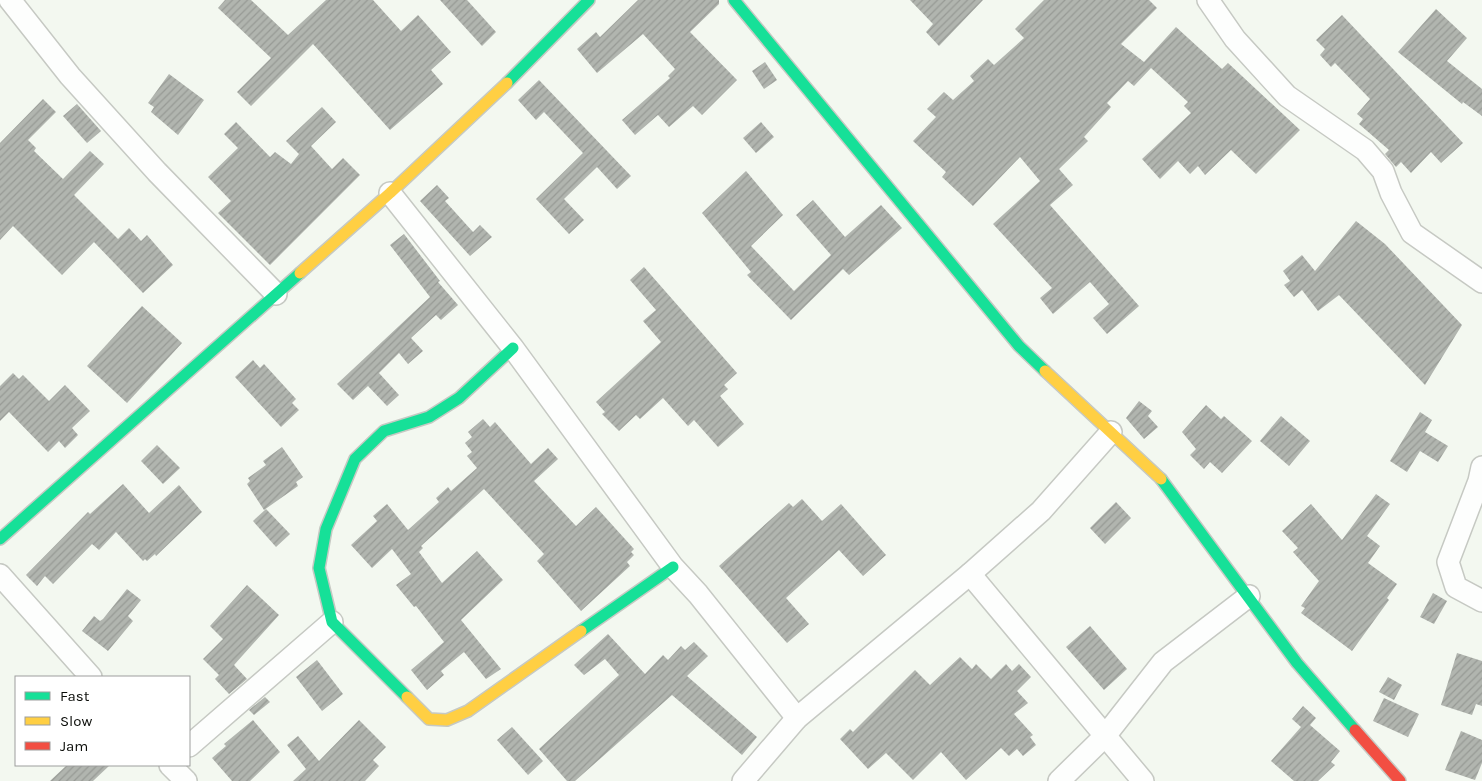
<svg xmlns="http://www.w3.org/2000/svg" width="1482" height="781" font-family="Karla,sans-serif">
  <style>
    .building { fill: url(#building-hatch) }
    .lines { fill: none; stroke-linecap: round; stroke-linejoin: round }
    .street-casing { stroke: #c6c9c3; stroke-width: 24 }
    .fast-casing { stroke: #c6c9c3; stroke-width: 14 }
    .slow-casing { stroke: #c6c9c3; stroke-width: 14 }
    .jam-casing { stroke: #c6c9c3; stroke-width: 14 }
    .street { stroke: #fdfefd; stroke-width: 21 }
    .fast { stroke: #16e098; stroke-width: 11 }
    .slow { stroke: #ffcf43; stroke-width: 11 }
    .jam { stroke: #f24e42; stroke-width: 11 }
  </style>
  <defs>
    <pattern id="building-hatch" width="6" height="6" patternUnits="userSpaceOnUse" patternTransform="scale(1.25)"><rect width="6" height="6" fill="#b1b5af"/><path d="M-1 1l2-2M0 6l6-6M5 7l2-2" fill="none" stroke="#979a95"/></pattern>
  </defs>
  <rect width="100%" height="100%" fill="#f3f8f0"/>
  <!-- building -->
  <g class="building">
    <path d="M 225,0 L 251,0 L 288,35 L 326,0 L 373,0 L 401,31 L 418,15 L 451,52 L 431,70 L 443,84 L 390,130 L 313,44 L 251,106 L 237,92 L 271,58 L 218,8 Z"/>
    <path d="M 440,0 L 467,0 L 496,32 L 482,46 Z"/>
    <path d="M 638,0 L 719,0 L 719,4 L 690,32 L 737,80 L 702,115 L 693,106 L 669,127 L 658,115 L 635,135 L 622,120 L 670,78 L 668,76 L 675,69 L 643,34 L 597,73 L 577,49 L 596,32 L 600,37 Z"/>
    <path d="M 910,0 L 983,0 L 939,46 L 926,32 L 933,24 Z"/>
    <path d="M 1044,0 L 1149,0 L 1157,8 L 1121,44 L 1144,62 L 1176,27 L 1222,69 L 1228,63 L 1300,130 L 1256,174 L 1231,150 L 1205,175 L 1198,166 L 1190,174 L 1178,161 L 1160,179 L 1142,159 L 1191,113 L 1184,106 L 1188,102 L 1151,68 L 1134,86 L 1128,81 L 1107,103 L 1111,107 L 1084,137 L 1088,141 L 1059,169 L 1073,185 L 1050,205 L 1139,306 L 1107,334 L 1093,318 L 1109,304 L 1090,282 L 1053,314 L 1040,298 L 1052,288 L 993,224 L 1040,181 L 1020,157 L 973,206 L 942,177 L 946,172 L 913,141 L 936,117 L 927,109 L 944,92 L 953,100 L 974,81 L 970,76 L 988,59 L 994,65 L 1024,38 L 1015,29 Z"/>
    <path d="M 1436,9 L 1467,38 L 1447,61 L 1482,89 L 1482,116 L 1463,102 L 1462,104 L 1398,52 Z"/>
    <path d="M 1342,15 L 1463,143 L 1441,163 L 1431,152 L 1411,173 L 1401,162 L 1396,167 L 1385,154 L 1389,150 L 1359,124 L 1363,119 L 1357,114 L 1370,99 L 1335,63 L 1331,67 L 1320,55 L 1325,49 L 1316,40 Z"/>
    <path d="M 765,62 L 777,80 L 764,89 L 752,71 Z"/>
    <path d="M 169,74 L 204,100 L 178,135 L 151,112 L 154,107 L 148,103 Z"/>
    <path d="M 539,80 L 631,176 L 617,189 L 597,167 L 564,199 L 584,220 L 569,234 L 536,199 L 583,153 L 544,112 L 536,120 L 518,100 Z"/>
    <path d="M 43,99 L 56,112 L 28,140 L 36,148 L 34,151 L 63,179 L 90,151 L 104,164 L 74,195 L 118,239 L 129,228 L 141,241 L 147,235 L 173,265 L 143,293 L 94,242 L 62,275 L 13,226 L 0,240 L 0,143 Z"/>
    <path d="M 77,104 L 101,131 L 87,143 L 63,116 Z"/>
    <path d="M 322,107 L 336,122 L 311,146 L 332,169 L 343,158 L 360,175 L 270,265 L 218,213 L 231,201 L 208,177 L 238,148 L 224,134 L 236,122 L 270,157 L 275,152 L 291,164 L 299,154 L 286,141 Z"/>
    <path d="M 761,122 L 774,137 L 756,153 L 743,138 Z"/>
    <path d="M 746,171 L 783,215 L 751,246 L 794,291 L 831,255 L 796,215 L 813,200 L 845,237 L 881,205 L 902,228 L 849,275 L 843,269 L 791,320 L 747,275 L 751,272 L 702,213 Z"/>
    <path d="M 437,185 L 449,198 L 445,201 L 473,232 L 480,225 L 492,237 L 470,256 L 420,201 Z"/>
    <path d="M 1356,221 L 1385,244 L 1462,325 L 1425,385 L 1339,295 L 1318,311 L 1302,290 L 1294,297 L 1284,285 L 1290,281 L 1283,271 L 1302,255 L 1315,271 Z"/>
    <path d="M 404,234 L 440,281 L 438,282 L 458,305 L 441,320 L 436,315 L 411,338 L 423,351 L 408,364 L 399,353 L 379,373 L 399,395 L 387,406 L 368,386 L 353,400 L 337,384 L 430,297 L 390,245 Z"/>
    <path d="M 644,267 L 737,373 L 724,385 L 728,389 L 720,396 L 744,424 L 718,447 L 694,420 L 688,426 L 663,398 L 640,419 L 636,415 L 619,431 L 602,414 L 605,412 L 596,402 L 661,342 L 643,321 L 656,310 L 630,280 Z"/>
    <path d="M 142,306 L 182,343 L 127,403 L 87,366 Z"/>
    <path d="M 253,360 L 260,368 L 264,364 L 296,399 L 292,403 L 299,410 L 281,427 L 235,377 Z"/>
    <path d="M 13,373 L 19,379 L 23,375 L 49,401 L 65,385 L 90,411 L 72,428 L 78,435 L 65,448 L 59,441 L 48,452 L 9,412 L 0,421 L 0,386 Z"/>
    <path d="M 1139,401 L 1152,411 L 1148,416 L 1158,427 L 1144,439 L 1126,418 Z"/>
    <path d="M 1206,405 L 1221,419 L 1224,416 L 1252,441 L 1222,473 L 1210,462 L 1204,469 L 1190,455 L 1196,449 L 1182,432 Z"/>
    <path d="M 1420,412 L 1432,420 L 1425,432 L 1448,446 L 1438,462 L 1420,451 L 1407,472 L 1390,461 Z"/>
    <path d="M 1281,416 L 1310,441 L 1289,466 L 1260,441 Z"/>
    <path d="M 483,419 L 490,427 L 495,422 L 531,464 L 548,448 L 558,459 L 534,481 L 576,526 L 596,507 L 634,549 L 631,552 L 634,555 L 627,562 L 630,566 L 581,611 L 537,561 L 544,554 L 484,489 L 421,546 L 423,548 L 419,552 L 442,583 L 477,551 L 503,580 L 461,620 L 501,669 L 486,679 L 464,652 L 441,671 L 444,675 L 427,690 L 411,670 L 444,642 L 416,606 L 414,607 L 396,585 L 411,574 L 392,549 L 372,568 L 351,545 L 377,521 L 373,516 L 387,504 L 408,530 L 439,502 L 436,498 L 448,487 L 451,491 L 477,468 L 467,456 L 472,452 L 465,443 L 472,437 L 468,432 Z"/>
    <path d="M 157,445 L 180,468 L 163,484 L 141,461 Z"/>
    <path d="M 282,447 L 303,477 L 296,482 L 298,486 L 264,510 L 247,484 L 250,481 L 248,478 L 266,465 L 263,461 Z"/>
    <path d="M 123,484 L 149,513 L 179,485 L 202,512 L 156,556 L 155,554 L 147,561 L 145,559 L 143,561 L 116,532 L 99,550 L 92,544 L 53,584 L 45,576 L 37,586 L 26,575 L 88,512 L 90,514 Z"/>
    <path d="M 1376,494 L 1390,504 L 1367,536 L 1380,546 L 1368,563 L 1397,584 L 1387,598 L 1389,600 L 1352,651 L 1301,613 L 1305,608 L 1301,606 L 1319,581 L 1293,552 L 1298,548 L 1282,531 L 1311,504 L 1342,540 Z"/>
    <path d="M 802,499 L 822,521 L 841,504 L 886,555 L 863,576 L 839,550 L 786,598 L 809,624 L 787,643 L 719,566 L 789,503 L 793,507 Z"/>
    <path d="M 1116,502 L 1131,518 L 1105,544 L 1090,528 Z"/>
    <path d="M 266,509 L 290,534 L 276,547 L 253,521 Z"/>
    <path d="M 247,585 L 279,615 L 234,665 L 247,679 L 229,694 L 215,679 L 219,675 L 203,659 L 223,639 L 210,626 Z"/>
    <path d="M 127,589 L 141,600 L 128,616 L 133,621 L 108,651 L 82,631 L 94,616 L 100,621 L 103,619 Z"/>
    <path d="M 1433,593 L 1447,601 L 1434,624 L 1420,617 Z"/>
    <path d="M 1090,626 L 1127,669 L 1104,690 L 1066,647 Z"/>
    <path d="M 608,634 L 645,674 L 663,655 L 668,660 L 681,646 L 685,650 L 694,642 L 708,656 L 687,676 L 757,737 L 742,755 L 672,695 L 575,781 L 567,781 L 539,749 L 619,675 L 605,659 L 584,675 L 574,665 Z"/>
    <path d="M 1457,653 L 1482,661 L 1482,706 L 1476,704 L 1472,715 L 1441,705 Z"/>
    <path d="M 960,657 L 972,669 L 976,664 L 991,679 L 1006,664 L 1012,671 L 1019,664 L 1031,677 L 1017,691 L 1028,703 L 1014,714 L 1033,735 L 1030,737 L 1036,745 L 1023,756 L 1017,749 L 1009,756 L 1001,748 L 966,780 L 941,752 L 913,780 L 886,753 L 868,769 L 840,739 L 850,729 L 853,732 L 915,670 L 930,685 Z"/>
    <path d="M 317,660 L 343,694 L 322,711 L 296,677 Z"/>
    <path d="M 1388,677 L 1402,685 L 1394,700 L 1379,692 Z"/>
    <path d="M 265,697 L 270,702 L 254,715 L 249,710 Z"/>
    <path d="M 1384,698 L 1419,714 L 1408,737 L 1373,721 Z"/>
    <path d="M 1303,706 L 1316,718 L 1310,725 L 1340,751 L 1331,762 L 1335,765 L 1318,781 L 1294,781 L 1271,761 L 1301,727 L 1292,719 Z"/>
    <path d="M 253,720 L 280,752 L 250,781 L 232,781 L 212,758 L 226,746 L 224,744 Z"/>
    <path d="M 359,720 L 386,747 L 373,760 L 379,766 L 365,781 L 293,781 L 306,769 L 287,745 L 298,736 L 319,761 Z"/>
    <path d="M 512,727 L 543,761 L 528,775 L 497,740 Z"/>
    <path d="M 1461,731 L 1482,740 L 1482,763 L 1475,780 L 1445,770 Z"/>
    <path d="M 67,765 L 110,765 L 93,781 L 50,781 Z"/>
  </g>
  <g class="lines">
    <!-- street casing -->
    <g class="street-casing">
      <g id="street">
        <path d="M 10,0 L 70,76 L 157,172 L 276,294"/>
        <path d="M 1208,0 L 1235,39 L 1287,96 L 1365,150 L 1383,171 L 1391,193 L 1412,233 L 1482,282"/>
        <path d="M 390,193 L 513,348 L 673,567 L 698,594 L 797,718"/>
        <path d="M 1482,467 L 1479,481 L 1448,562 L 1456,587 L 1482,601"/>
        <path d="M 970,574 L 1143,781"/>
        <path d="M 0,575 L 91,677"/>
        <path d="M 189,746 L 332,622"/>
        <path d="M 170,765 L 186,781"/>
        <path d="M 743,781 L 797,718 L 970,574 L 1041,511 L 1111,432"/>
        <path d="M 1059,781 L 1105,736 L 1163,662 L 1249,596"/>
      </g>
    </g>
    <!-- fast casing -->
    <g class="fast-casing">
      <g id="fast">
        <path d="M 734,0 L 1019,346 L 1045,371"/>
        <path d="M 507,83 L 589,0"/>
        <path d="M 1161,479 L 1297,663 L 1355,730"/>
        <path d="M 0,539 L 300,273"/>
        <path d="M 581,631 L 673,567"/>
        <path d="M 407,697 L 332,622 L 319,568 L 326,529 L 355,459 L 384,431 L 429,417 L 459,398 L 513,348"/>
      </g>
    </g>
    <!-- slow casing -->
    <g class="slow-casing">
      <g id="slow">
        <path d="M 300,273 L 390,193 L 507,83"/>
        <path d="M 1045,371 L 1161,479"/>
        <path d="M 407,697 L 429,719 L 447,720 L 468,711 L 581,631"/>
      </g>
    </g>
    <!-- jam casing -->
    <g class="jam-casing">
      <path id="jam" d="M 1355,730 L 1400,781"/>
    </g>
    <!-- street -->
    <use href="#street" class="street"/>
    <!-- fast -->
    <use href="#fast" class="fast"/>
    <!-- slow -->
    <use href="#slow" class="slow"/>
    <!-- jam -->
    <use href="#jam" class="jam"/>
  </g>
  <!-- legend -->
  <rect x="15" y="676" width="175" height="90" fill="#ffffff" stroke="#9d9e9d"/>
  <rect x="25" y="692" width="25" height="8" fill="#16e098" stroke="#9d9e9d"/>
  <text x="60" y="701" font-size="15" fill="#0b0d09">Fast</text>
  <rect x="25" y="717" width="25" height="8" fill="#ffcf43" stroke="#9d9e9d"/>
  <text x="60" y="726" font-size="15" fill="#0b0d09">Slow</text>
  <rect x="25" y="742" width="25" height="8" fill="#f24e42" stroke="#9d9e9d"/>
  <text x="60" y="751" font-size="15" fill="#0b0d09">Jam</text>
</svg>
